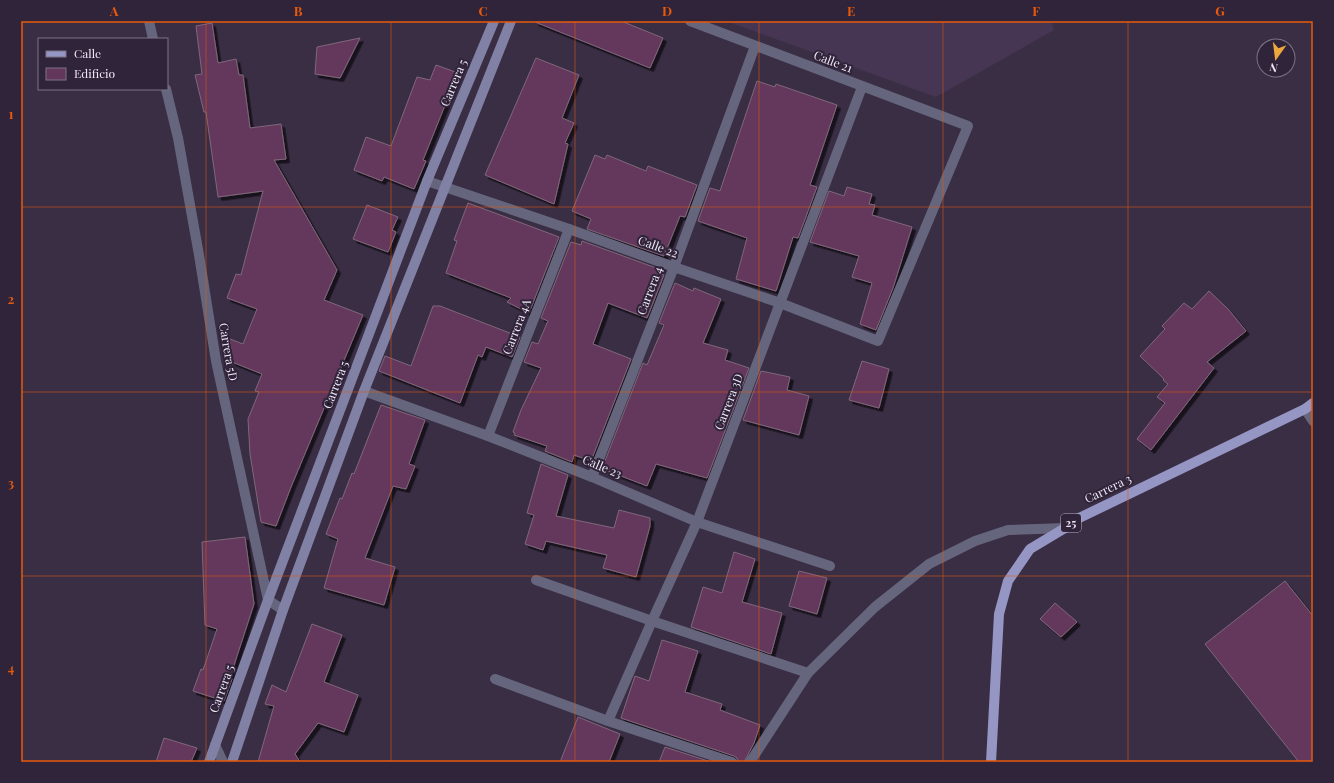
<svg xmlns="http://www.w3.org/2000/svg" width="1334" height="783" font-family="'Playfair Display',serif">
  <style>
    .built { fill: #463653 }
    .building { fill: #63375b; stroke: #80677a; filter: url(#shadow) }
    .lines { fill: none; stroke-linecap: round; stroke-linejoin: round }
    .lane { stroke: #65667d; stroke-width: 10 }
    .street { stroke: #65667d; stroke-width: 10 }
    .secondary { stroke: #8181a6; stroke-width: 10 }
    .primary { stroke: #9696c5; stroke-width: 10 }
    .grid { fill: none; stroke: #e8590c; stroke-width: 1; stroke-opacity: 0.55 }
    .labels { text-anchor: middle; stroke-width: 4; stroke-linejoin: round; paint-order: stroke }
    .shield { fill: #30243a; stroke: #b6acbe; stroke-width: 1 }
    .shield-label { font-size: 11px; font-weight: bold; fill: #efe7f6 }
    .street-label { font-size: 12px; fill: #efe7f6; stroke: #30243a }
    .neatline { fill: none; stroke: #e8590c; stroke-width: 1.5 }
    .grid-label { font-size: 13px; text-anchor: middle; font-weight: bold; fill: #e8590c }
  </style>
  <defs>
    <filter id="shadow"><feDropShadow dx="3.5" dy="3.5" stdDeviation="0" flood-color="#0009"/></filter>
  </defs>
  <rect width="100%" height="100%" fill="#3a2e45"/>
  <!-- built -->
  <path class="built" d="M 726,21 L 1051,21 L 1054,30 L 936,97 Z"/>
  <!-- building -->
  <g class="building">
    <path d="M 536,21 L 621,21 L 663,38 L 650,68 L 535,22 Z"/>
    <path d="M 212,23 L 218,63 L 236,59 L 239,75 L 243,75 L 250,128 L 281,124 L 286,159 L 274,160 L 337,270 L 324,300 L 363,315 L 291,487 L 276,526 L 261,522 L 250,454 L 248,419 L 259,392 L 255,391 L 262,374 L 232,362 L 230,339 L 243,344 L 257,309 L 227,298 L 236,274 L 241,275 L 263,191 L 218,197 L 206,112 L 204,112 L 195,75 L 202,74 L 196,26 Z"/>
    <path d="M 360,38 L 340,78 L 315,74 L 317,47 Z"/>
    <path d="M 536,58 L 579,75 L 562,118 L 574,123 L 565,143 L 568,144 L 554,204 L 485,175 Z"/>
    <path d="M 436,65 L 458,73 L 423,160 L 426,161 L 414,189 L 384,177 L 382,181 L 354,170 L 366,137 L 391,146 L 417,77 L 430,80 Z"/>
    <path d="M 757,81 L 775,87 L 776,84 L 837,105 L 810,185 L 817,187 L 798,238 L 793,237 L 776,291 L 736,279 L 747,238 L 698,221 L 710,188 L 720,191 Z"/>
    <path d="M 595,155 L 605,159 L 607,155 L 646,171 L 648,166 L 697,185 L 685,217 L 680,216 L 664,256 L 587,229 L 591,219 L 572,211 Z"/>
    <path d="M 847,187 L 872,194 L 869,204 L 875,205 L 872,215 L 912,227 L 893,288 L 876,330 L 860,324 L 872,283 L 852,277 L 859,256 L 810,242 L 829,191 L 844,196 Z"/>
    <path d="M 468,203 L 559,237 L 529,313 L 507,302 L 511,298 L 446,273 L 457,241 L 454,240 Z"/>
    <path d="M 367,205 L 398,217 L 392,230 L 396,232 L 388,252 L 353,239 Z"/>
    <path d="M 582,241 L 659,269 L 658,273 L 664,275 L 647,318 L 608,303 L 593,344 L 631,359 L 591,461 L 574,455 L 572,462 L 545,451 L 547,446 L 514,435 L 515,433 L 513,432 L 521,410 L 541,368 L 524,362 L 532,342 L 538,344 L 548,321 L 541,318 L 571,242 L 581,245 Z"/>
    <path d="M 675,283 L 693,291 L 694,288 L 721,299 L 703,343 L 728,350 L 725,360 L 749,368 L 707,478 L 656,464 L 647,486 L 608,471 L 609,468 L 603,466 L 643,363 L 647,365 L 664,325 L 659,323 Z"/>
    <path d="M 1209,291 L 1228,309 L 1246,331 L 1207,362 L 1214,368 L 1151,450 L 1137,439 L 1165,403 L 1157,397 L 1168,384 L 1163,380 L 1164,379 L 1140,356 L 1165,329 L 1162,326 L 1184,303 L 1192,309 Z"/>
    <path d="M 433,306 L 440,306 L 520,337 L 512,357 L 486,347 L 482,357 L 478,355 L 460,403 L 379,371 L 385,356 L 411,366 Z"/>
    <path d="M 862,361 L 889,369 L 879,408 L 849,400 Z"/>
    <path d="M 761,371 L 790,377 L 787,390 L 809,396 L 799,435 L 743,420 Z"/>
    <path d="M 381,405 L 425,420 L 409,464 L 415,466 L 406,489 L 393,486 L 365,558 L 395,567 L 384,605 L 324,588 L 338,539 L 326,534 L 340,498 L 342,499 L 352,473 L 354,474 Z"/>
    <path d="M 541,464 L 568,475 L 556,516 L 614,528 L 619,510 L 650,518 L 650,526 L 636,577 L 603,568 L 607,555 L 546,541 L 543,550 L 525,544 L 534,515 L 527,513 Z"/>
    <path d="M 245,537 L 254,604 L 236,659 L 230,679 L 232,679 L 224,701 L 193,691 L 201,669 L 203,670 L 217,629 L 205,625 L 202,542 Z"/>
    <path d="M 734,552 L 755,559 L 742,602 L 782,613 L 771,654 L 691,627 L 703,587 L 722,593 Z"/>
    <path d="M 799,571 L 827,578 L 817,614 L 789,606 Z"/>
    <path d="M 1285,581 L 1313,616 L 1313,762 L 1299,762 L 1205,644 Z"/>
    <path d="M 1055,603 L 1077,622 L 1061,637 L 1040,619 Z"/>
    <path d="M 312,624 L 342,635 L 324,682 L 358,695 L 344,732 L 318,723 L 295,754 L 300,762 L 258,762 L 274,706 L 265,704 L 272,685 L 286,692 Z"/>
    <path d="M 662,640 L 698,651 L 685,692 L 722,704 L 720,710 L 760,725 L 754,743 L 744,762 L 738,762 L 737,758 L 734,756 L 621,718 L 635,676 L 649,681 Z"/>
    <path d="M 578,717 L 620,734 L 609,762 L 560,762 Z"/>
    <path d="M 164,738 L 197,748 L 191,762 L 156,762 Z"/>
    <path d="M 665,747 L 711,762 L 659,762 Z"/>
  </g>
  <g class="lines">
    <!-- lane -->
    <path class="lane" d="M 1305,409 L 1313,421"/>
    <!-- street -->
    <g class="street">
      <path d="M 149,21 L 153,39"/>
      <path d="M 166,89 L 178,138 L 199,255 L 216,361 L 268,600 L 283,610"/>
      <path d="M 427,181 L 569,229 L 674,267 L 780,303 L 878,341 L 968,126 L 690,21"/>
      <path d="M 364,391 L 488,436 L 592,477 L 697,522 L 830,566"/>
      <path d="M 488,436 L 569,229"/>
      <path d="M 592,477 L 674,267 L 755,46"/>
      <path d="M 536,580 L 652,621 L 808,673"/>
      <path d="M 495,679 L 608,721 L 732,762"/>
      <path d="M 608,721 L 652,621 L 697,522 L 862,87"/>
      <path d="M 215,745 L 223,762"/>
      <path d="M 750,762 L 808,673 L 875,607 L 929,564 L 975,541 L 1008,530 L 1065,528"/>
    </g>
    <!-- secondary -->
    <g class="secondary">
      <path d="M 209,762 L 268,600 L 427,181 L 494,21"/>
      <path d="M 232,762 L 283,610 L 364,391 L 511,21"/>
    </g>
    <!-- primary -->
    <path class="primary" d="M 991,762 L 999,614 L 1008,581 L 1030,549 L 1065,528 L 1075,520 L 1305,409 L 1313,403"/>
  </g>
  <!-- grid -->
  <path class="grid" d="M 206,21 L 206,762M 391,21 L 391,762M 575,21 L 575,762M 759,21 L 759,762M 943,21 L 943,762M 1128,21 L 1128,762M 21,207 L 1313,207M 21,392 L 1313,392M 21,576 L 1313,576"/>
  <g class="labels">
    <!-- shield labels -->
    <rect class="shield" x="1061" y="514" width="20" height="18" rx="3"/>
    <g class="shield-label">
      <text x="1071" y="527">25</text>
    </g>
    <!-- street labels -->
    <g class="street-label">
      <text transform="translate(833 62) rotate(21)" y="4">Calle 21</text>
      <text transform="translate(454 83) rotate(-67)" y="4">Carrera 5</text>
      <text transform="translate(658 247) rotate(20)" y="4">Calle 22</text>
      <text transform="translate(650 291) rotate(-69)" y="4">Carrera 4</text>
      <text transform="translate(517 327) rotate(-69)" y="4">Carrera 4A</text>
      <text transform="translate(228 352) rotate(80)" y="4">Carrera 5D</text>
      <text transform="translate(336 385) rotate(-69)" y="4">Carrera 5</text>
      <text transform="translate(729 402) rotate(-69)" y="4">Carrera 3D</text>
      <text transform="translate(602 467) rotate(23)" y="4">Calle 23</text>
      <text transform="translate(1108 489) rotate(-26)" y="4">Carrera 3</text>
      <text transform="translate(222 689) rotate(-70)" y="4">Carrera 5</text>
    </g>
  </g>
  <!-- border -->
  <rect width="1334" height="783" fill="none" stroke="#30243a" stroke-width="44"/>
  <!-- legend -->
  <rect x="38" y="38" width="130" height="52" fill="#30243a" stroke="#7c7285"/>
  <rect x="46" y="51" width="20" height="6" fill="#9696c5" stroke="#7c7285"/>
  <text x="74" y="58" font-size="12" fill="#efe7f6">Calle</text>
  <rect x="46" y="68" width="20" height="12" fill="#63375b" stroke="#7c7285"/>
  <text x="74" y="78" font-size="12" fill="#efe7f6">Edificio</text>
  <!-- north arrow -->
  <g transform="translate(1276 58) rotate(194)"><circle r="19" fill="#30243a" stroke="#7c7285"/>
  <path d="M0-3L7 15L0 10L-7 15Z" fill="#eea73d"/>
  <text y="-6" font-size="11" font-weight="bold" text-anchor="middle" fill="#efe7f6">N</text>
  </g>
  <rect x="22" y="22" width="1290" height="739" class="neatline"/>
  <g class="grid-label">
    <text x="114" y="16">A</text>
    <text x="298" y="16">B</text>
    <text x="483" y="16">C</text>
    <text x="667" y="16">D</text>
    <text x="851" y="16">E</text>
    <text x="1036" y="16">F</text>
    <text x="1220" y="16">G</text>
    <text x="11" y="119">1</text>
    <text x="11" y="304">2</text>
    <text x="11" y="488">3</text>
    <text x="11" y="673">4</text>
  </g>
</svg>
